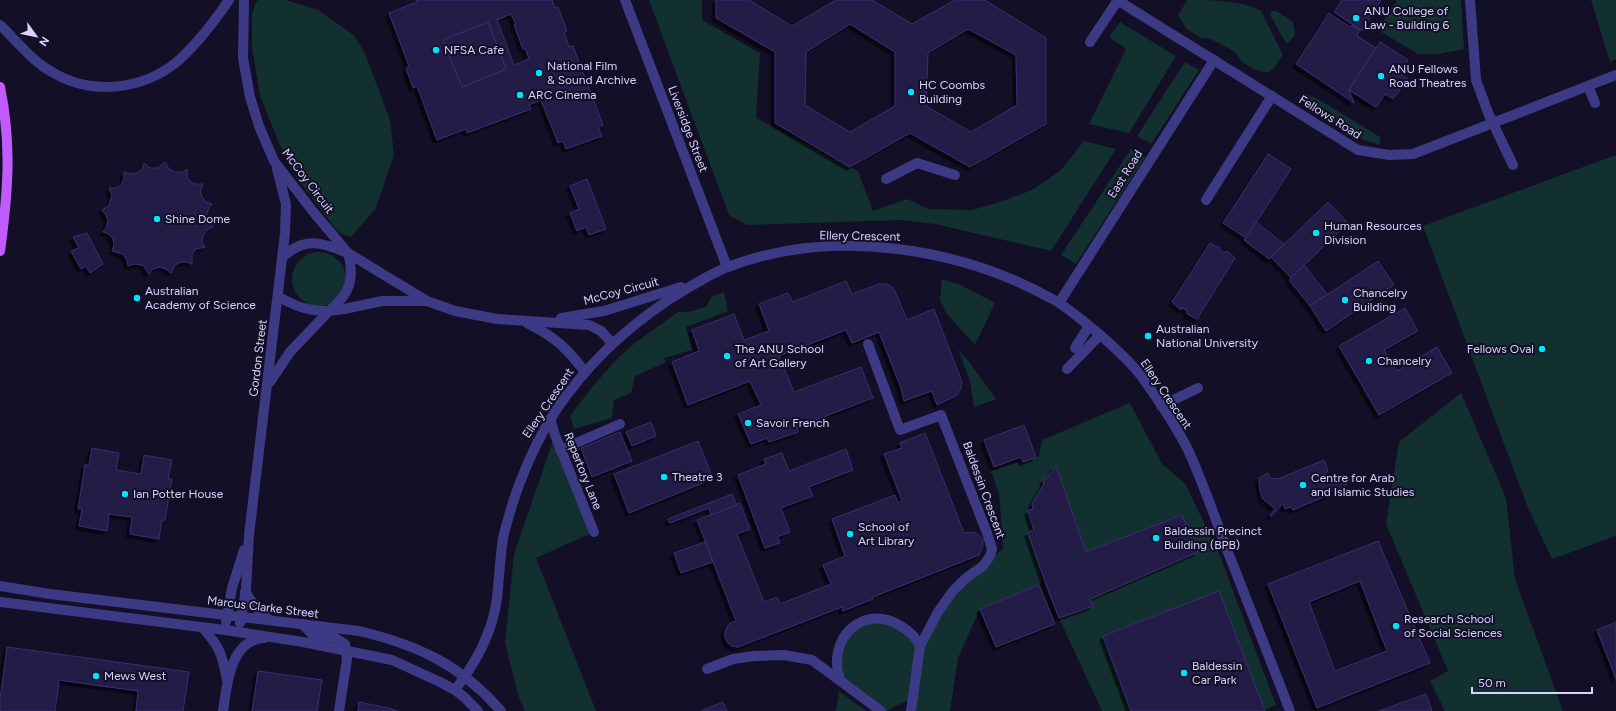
<svg xmlns="http://www.w3.org/2000/svg" width="1616" height="711" font-family="Figtree,sans-serif">
  <style>
    .green { fill: #12302f }
    .building { fill: #241b47; stroke: #3b2d73; fill-rule: evenodd; filter: url(#shadow) }
    .lines { fill: none; stroke-linecap: round; stroke-linejoin: round }
    .minor { stroke: #3d3a85; stroke-width: 10 }
    .major { stroke: #c25bff; stroke-width: 10 }
    .poi-dot { fill: #00e5ff; stroke: #130f26; stroke-width: 1.5 }
    .labels { text-anchor: middle; stroke-width: 4; stroke-linejoin: round; paint-order: stroke }
    .poi-label { font-size: 12px; fill: #d9d4ff; stroke: #130f26; text-anchor: start }
    .street-label { font-size: 12px; fill: #d9d4ff; stroke: #130f26 }
  </style>
  <defs>
    <filter id="shadow"><feDropShadow dx="-3.5" dy="3.5" stdDeviation="0" flood-color="#0009"/></filter>
  </defs>
  <rect width="100%" height="100%" fill="#130f26"/>
  <!-- green -->
  <g class="green">
    <path d="M 258,0 L 286,0 L 318,10 L 355,36 L 366,56 L 390,120 L 394,155 L 376,208 L 351,237 L 338,232 L 300,182 L 279,143 L 260,96 L 252,47 L 252,14 L 256,2 Z"/>
    <path d="M 649,0 L 702,0 L 702,20 L 760,53 L 756,118 L 858,171 L 873,211 L 907,199 L 928,209 L 972,210 L 1003,201 L 1032,190 L 1061,170 L 1084,141 L 1116,149 L 1051,251 L 935,224 L 902,220 L 747,225 L 729,215 Z"/>
    <path d="M 1187,0 C 1209,0 1242,0 1261,11 L 1283,55 L 1274,68 L 1269,72 L 1263,72 L 1254,69 L 1242,62 L 1235,52 L 1225,46 L 1208,38 L 1201,38 L 1187,29 L 1178,16 Z"/>
    <path d="M 1397,0 L 1461,0 L 1464,49 L 1439,54 L 1418,54 L 1378,30 Z"/>
    <path d="M 1591,0 L 1616,0 L 1616,59 L 1610,62 Z"/>
    <path d="M 1272,11 L 1276,11 L 1293,22 L 1295,35 L 1289,42 L 1287,43 L 1284,40 L 1270,14 Z"/>
    <path d="M 1120,22 L 1176,56 L 1129,133 L 1089,124 L 1126,49 L 1109,37 Z"/>
    <path d="M 1185,62 L 1199,70 L 1151,144 L 1137,136 Z"/>
    <path d="M 1305,94 L 1318,99 L 1380,137 L 1380,145 L 1362,139 L 1307,105 Z"/>
    <path d="M 1131,149 L 1145,157 L 1076,264 L 1061,255 Z"/>
    <path d="M 1616,155 L 1616,536 L 1552,559 L 1528,508 L 1423,226 Z"/>
    <circle cx="319" cy="279" r="27"/>
    <path d="M 942,279 L 961,285 L 995,303 L 975,345 L 947,314 L 940,300 Z"/>
    <path d="M 724,292 L 728,311 L 686,327 L 692,350 L 664,358 L 666,362 L 635,376 L 631,393 L 614,400 L 612,418 L 574,429 L 570,416 L 593,386 L 616,360 L 636,342 L 678,312 L 687,312 L 706,307 L 712,296 Z"/>
    <path d="M 958,349 L 969,362 L 996,399 L 974,407 L 970,381 Z"/>
    <path d="M 1461,393 L 1506,498 L 1515,579 L 1563,711 L 1445,711 L 1430,681 L 1448,671 L 1386,524 L 1399,442 Z"/>
    <path d="M 1130,403 L 1162,464 L 1185,483 L 1220,556 L 1276,705 L 1264,710 L 1219,591 L 1103,636 L 1131,711 L 1102,711 L 1059,618 L 1092,606 L 1090,599 L 1198,552 L 1181,515 L 1086,552 L 1056,467 L 1048,477 L 1043,480 L 1044,484 L 1032,504 L 1033,509 L 1028,511 L 1042,581 L 1039,585 L 980,609 L 958,658 L 950,711 L 911,711 L 912,698 L 886,711 L 881,711 L 840,680 L 841,642 L 848,631 L 885,619 L 917,641 L 938,612 L 1003,548 L 1000,504 L 999,494 L 991,471 L 1039,456 L 1042,440 Z"/>
    <path d="M 555,435 L 594,532 L 536,558 L 596,711 L 525,711 L 519,698 L 505,643 L 514,554 Z"/>
    <path d="M 839,691 L 866,711 L 836,711 Z"/>
  </g>
  <!-- building -->
  <g class="building">
    <path d="M 416,0 L 552,0 L 555,8 L 558,7 L 567,31 L 564,32 L 569,47 L 573,46 L 603,125 L 598,127 L 602,136 L 566,149 L 563,141 L 558,143 L 541,100 L 529,105 L 531,109 L 467,133 L 466,129 L 437,140 L 417,86 L 413,88 L 406,68 L 409,66 L 389,13 L 417,2 ZM 511,14 L 516,25 L 514,25 L 523,49 L 525,48 L 529,59 L 514,65 L 497,20 ZM 488,22 L 506,69 L 462,87 L 443,40 Z"/>
    <path d="M 716,0 L 749,0 L 792,26 L 836,0 L 872,0 L 912,24 L 955,0 L 985,0 L 1046,38 L 1046,124 L 970,167 L 910,133 L 850,167 L 775,123 L 775,52 L 716,18 ZM 850,24 L 895,52 L 895,106 L 850,132 L 805,105 L 806,52 ZM 968,29 L 1016,55 L 1017,105 L 971,132 L 926,106 L 928,53 Z"/>
    <path d="M 1342,0 L 1381,0 L 1362,31 L 1334,12 Z"/>
    <path d="M 1329,13 L 1350,27 L 1352,25 L 1360,30 L 1357,36 L 1376,48 L 1349,90 L 1354,103 L 1296,64 Z"/>
    <path d="M 488,22 L 506,69 L 462,87 L 443,40 Z"/>
    <path d="M 1380,42 L 1408,60 L 1399,73 L 1408,79 L 1393,99 L 1385,94 L 1376,107 L 1349,90 Z"/>
    <path d="M 1268,154 L 1291,169 L 1246,238 L 1223,223 Z"/>
    <path d="M 165,162 L 169,169 L 175,172 L 183,172 L 187,169 L 187,178 L 191,182 L 195,184 L 203,184 L 200,191 L 202,197 L 206,202 L 212,204 L 209,208 L 206,216 L 208,222 L 213,227 L 208,229 L 203,235 L 202,242 L 205,247 L 196,249 L 192,254 L 192,264 L 187,262 L 181,262 L 175,265 L 171,273 L 166,269 L 160,267 L 153,269 L 149,274 L 143,265 L 134,264 L 128,266 L 127,260 L 123,254 L 112,251 L 114,245 L 113,239 L 109,234 L 103,232 L 106,228 L 108,221 L 106,215 L 102,210 L 108,206 L 110,202 L 112,195 L 109,188 L 116,188 L 121,185 L 124,179 L 124,172 L 130,174 L 137,173 L 142,169 L 144,163 L 150,168 L 158,168 Z"/>
    <path d="M 587,179 L 606,229 L 589,235 L 586,227 L 577,231 L 570,213 L 579,209 L 570,186 Z"/>
    <path d="M 1328,202 L 1348,223 L 1291,278 L 1271,257 Z"/>
    <path d="M 1256,222 L 1284,244 L 1269,259 L 1244,240 Z"/>
    <path d="M 87,233 L 103,264 L 90,273 L 86,266 L 81,269 L 71,251 L 79,248 L 73,237 Z"/>
    <path d="M 1210,243 L 1220,248 L 1219,250 L 1225,253 L 1227,251 L 1235,258 L 1197,319 L 1187,314 L 1187,311 L 1181,307 L 1181,310 L 1172,302 Z"/>
    <path d="M 1378,261 L 1394,285 L 1326,331 L 1310,306 Z"/>
    <path d="M 1304,265 L 1327,294 L 1310,306 L 1289,280 Z"/>
    <path d="M 846,281 L 852,294 L 879,284 L 886,284 L 892,287 L 895,291 L 907,320 L 934,309 L 962,382 L 961,388 L 958,394 L 954,397 L 937,405 L 932,391 L 904,401 L 901,388 L 879,332 L 852,343 L 846,330 L 779,356 L 794,392 L 861,367 L 873,398 L 797,427 L 798,432 L 769,442 L 767,438 L 751,444 L 738,414 L 761,405 L 750,381 L 688,405 L 672,362 L 699,351 L 692,330 L 734,314 L 744,340 L 769,331 L 759,304 L 788,293 L 793,302 Z"/>
    <path d="M 1405,308 L 1418,331 L 1384,350 L 1397,371 L 1437,347 L 1452,373 L 1379,415 L 1339,346 Z"/>
    <path d="M 651,422 L 656,436 L 632,446 L 626,432 Z"/>
    <path d="M 1024,425 L 1036,457 L 1023,462 L 1021,457 L 994,467 L 984,440 Z"/>
    <path d="M 620,432 L 632,461 L 592,477 L 581,448 Z"/>
    <path d="M 925,433 L 964,533 L 973,532 L 979,535 L 983,540 L 983,546 L 979,555 L 873,597 L 873,599 L 843,611 L 842,607 L 738,647 L 732,646 L 728,643 L 725,638 L 725,632 L 727,627 L 730,623 L 736,621 L 697,520 L 740,503 L 750,529 L 737,534 L 764,602 L 777,597 L 780,604 L 831,584 L 823,565 L 845,556 L 832,519 L 895,495 L 898,503 L 902,501 L 884,454 L 902,448 L 900,443 Z"/>
    <path d="M 698,441 L 713,479 L 629,513 L 614,474 Z"/>
    <path d="M 92,448 L 119,453 L 116,470 L 141,474 L 144,455 L 172,460 L 168,479 L 172,479 L 165,520 L 162,520 L 159,539 L 130,534 L 132,517 L 109,514 L 107,531 L 79,526 L 82,509 L 78,509 L 85,465 L 89,465 Z"/>
    <path d="M 846,449 L 853,470 L 809,487 L 813,496 L 781,508 L 790,532 L 777,537 L 780,543 L 765,548 L 738,475 L 766,464 L 764,459 L 782,453 L 789,471 Z"/>
    <path d="M 1324,460 L 1328,471 L 1325,474 L 1332,480 L 1344,475 L 1351,478 L 1341,492 L 1336,489 L 1332,491 L 1331,494 L 1293,510 L 1290,507 L 1285,509 L 1283,503 L 1271,517 L 1270,515 L 1275,509 L 1263,499 L 1260,491 L 1259,478 L 1268,473 L 1270,478 L 1278,479 Z"/>
    <path d="M 1056,466 L 1086,552 L 1182,515 L 1198,552 L 1090,599 L 1093,606 L 1059,618 L 1048,590 L 1028,533 L 1034,530 L 1028,511 L 1033,509 L 1032,504 L 1044,484 L 1043,480 L 1048,477 Z"/>
    <path d="M 732,494 L 737,505 L 711,515 L 709,508 L 670,523 L 668,519 Z"/>
    <path d="M 1378,541 L 1430,663 L 1317,708 L 1268,584 ZM 1360,581 L 1387,651 L 1335,671 L 1309,602 Z"/>
    <path d="M 705,542 L 713,562 L 681,573 L 674,553 Z"/>
    <path d="M 1039,585 L 1055,624 L 996,647 L 980,609 Z"/>
    <path d="M 1219,591 L 1265,711 L 1131,711 L 1103,636 Z"/>
    <path d="M 1616,622 L 1616,679 L 1597,630 Z"/>
    <path d="M 7,647 L 189,672 L 183,711 L 136,711 L 138,691 L 59,680 L 55,711 L 0,711 L 0,700 Z"/>
    <path d="M 258,671 L 322,680 L 317,711 L 252,711 Z"/>
    <path d="M 1426,694 L 1432,711 L 1379,711 Z"/>
    <path d="M 359,702 L 388,708 L 397,711 L 358,711 Z"/>
    <path d="M 723,702 L 727,711 L 701,711 Z"/>
  </g>
  <g class="lines">
    <!-- minor -->
    <g class="minor">
      <path d="M 244,0 L 243,58 L 250,97 L 259,126 L 274,161 L 315,214 L 348,253 L 427,301 L 455,311 L 497,319 L 589,325 L 601,331 L 612,343"/>
      <path d="M 625,0 L 727,267"/>
      <path d="M 1117,0 L 1358,150 L 1389,155 L 1413,154 L 1616,75"/>
      <path d="M 1470,0 L 1476,80 L 1489,115 L 1513,165"/>
      <path d="M 0,25 C 17,41 32,61 52,72 C 92,96 143,90 178,61 C 198,43 214,22 229,0"/>
      <path d="M 1090,42 L 1118,0"/>
      <path d="M 1588,86 L 1595,103"/>
      <path d="M 886,179 L 917,163 L 955,175"/>
      <path d="M 1206,200 L 1272,96"/>
      <path d="M 279,297 C 295,306 310,312 329,311 C 350,294 355,279 348,253 C 323,243 305,236 283,257"/>
      <path d="M 1059,303 L 1214,60"/>
      <path d="M 561,318 L 604,311 L 681,287"/>
      <path d="M 527,323 C 555,337 566,347 585,372"/>
      <path d="M 868,344 L 900,430 L 941,415 L 987,533 L 992,549 L 990,556 L 983,566 L 966,578 L 952,592 L 938,612 L 920,646"/>
      <path d="M 1075,348 L 1089,326"/>
      <path d="M 1067,369 L 1100,335"/>
      <path d="M 270,382 L 290,352 L 329,311 L 344,309 L 382,301 L 425,301"/>
      <path d="M 1161,406 L 1198,388"/>
      <path d="M 550,419 L 555,435 L 594,532"/>
      <path d="M 560,450 L 620,424"/>
      <path d="M 0,586 L 50,594 L 359,631 C 418,645 461,665 501,711"/>
      <path d="M 245,592 L 258,610 L 269,620"/>
      <path d="M 0,602 L 225,630 L 303,642 L 392,660 L 440,682 L 455,690 L 464,697 L 478,711"/>
      <path d="M 226,622 L 232,588 L 244,550"/>
      <path d="M 240,623 L 246,590 L 249,535 L 285,233 L 286,204 L 277,169"/>
      <path d="M 302,624 L 313,635 L 335,638 L 345,644 L 347,659 L 339,711"/>
      <path d="M 202,627 C 220,647 222,654 227,680"/>
      <path d="M 707,669 L 733,659 L 754,656 L 784,655 L 812,660 L 881,711"/>
      <path d="M 840,680 C 826,640 862,602 901,626 C 909,631 916,637 920,646 L 911,711"/>
      <path d="M 455,690 C 476,662 492,634 497,599 C 499,579 500,558 503,538 C 506,525 510,512 514,499 C 527,461 542,428 566,396 C 599,352 639,317 686,289 C 700,281 714,272 728,267 C 832,227 961,247 1056,301 C 1071,310 1085,323 1099,334 C 1114,347 1130,361 1142,377 C 1157,398 1178,429 1189,452 C 1203,483 1214,515 1226,547 C 1247,601 1269,656 1290,711"/>
      <path d="M 223,711 C 227,685 230,640 264,638"/>
    </g>
    <!-- major -->
    <path class="major" d="M 0,87 C 12,145 8,193 0,251"/>
  </g>
  <!-- markers -->
  <g class="poi-dot">
    <circle cx="1356" cy="18" r="4"/>
    <circle cx="436" cy="50" r="4"/>
    <circle cx="539" cy="73" r="4"/>
    <circle cx="1381" cy="76" r="4"/>
    <circle cx="911" cy="92" r="4"/>
    <circle cx="520" cy="95" r="4"/>
    <circle cx="157" cy="219" r="4"/>
    <circle cx="1316" cy="233" r="4"/>
    <circle cx="137" cy="298" r="4"/>
    <circle cx="1345" cy="300" r="4"/>
    <circle cx="1148" cy="336" r="4"/>
    <circle cx="1542" cy="349" r="4"/>
    <circle cx="727" cy="356" r="4"/>
    <circle cx="1369" cy="361" r="4"/>
    <circle cx="748" cy="423" r="4"/>
    <circle cx="664" cy="477" r="4"/>
    <circle cx="1303" cy="485" r="4"/>
    <circle cx="125" cy="494" r="4"/>
    <circle cx="850" cy="534" r="4"/>
    <circle cx="1156" cy="538" r="4"/>
    <circle cx="1396" cy="626" r="4"/>
    <circle cx="1184" cy="673" r="4"/>
    <circle cx="96" cy="676" r="4"/>
  </g>
  <g class="labels">
    <!-- poi labels -->
    <g class="poi-label">
      <text x="1364" y="15">ANU College of<tspan x="1364" dy="14">Law - Building 6</tspan></text>
      <text x="444" y="54">NFSA Cafe</text>
      <text x="547" y="70">National Film<tspan x="547" dy="14">&amp; Sound Archive</tspan></text>
      <text x="1389" y="73">ANU Fellows<tspan x="1389" dy="14">Road Theatres</tspan></text>
      <text x="919" y="89">HC Coombs<tspan x="919" dy="14">Building</tspan></text>
      <text x="528" y="99">ARC Cinema</text>
      <text x="165" y="223">Shine Dome</text>
      <text x="1324" y="230">Human Resources<tspan x="1324" dy="14">Division</tspan></text>
      <text x="145" y="295">Australian<tspan x="145" dy="14">Academy of Science</tspan></text>
      <text x="1353" y="297">Chancelry<tspan x="1353" dy="14">Building</tspan></text>
      <text x="1156" y="333">Australian<tspan x="1156" dy="14">National University</tspan></text>
      <text x="735" y="353">The ANU School<tspan x="735" dy="14">of Art Gallery</tspan></text>
      <text x="1534" y="353" text-anchor="end">Fellows Oval</text>
      <text x="1377" y="365">Chancelry</text>
      <text x="756" y="427">Savoir French</text>
      <text x="672" y="481">Theatre 3</text>
      <text x="1311" y="482">Centre for Arab<tspan x="1311" dy="14">and Islamic Studies</tspan></text>
      <text x="133" y="498">Ian Potter House</text>
      <text x="858" y="531">School of<tspan x="858" dy="14">Art Library</tspan></text>
      <text x="1164" y="535">Baldessin Precinct<tspan x="1164" dy="14">Building (BPB)</tspan></text>
      <text x="1404" y="623">Research School<tspan x="1404" dy="14">of Social Sciences</tspan></text>
      <text x="1192" y="670">Baldessin<tspan x="1192" dy="14">Car Park</tspan></text>
      <text x="104" y="680">Mews West</text>
    </g>
    <!-- street labels -->
    <g class="street-label">
      <text transform="translate(1330 117) rotate(32)" y="4">Fellows Road</text>
      <text transform="translate(688 129) rotate(69)" y="4">Liversidge Street</text>
      <text transform="translate(1125 174) rotate(-58)" y="4">East Road</text>
      <text transform="translate(308 181) rotate(53)" y="4">McCoy Circuit</text>
      <text transform="translate(860 236) rotate(1)" y="4">Ellery Crescent</text>
      <text transform="translate(621 291) rotate(-15)" y="4">McCoy Circuit</text>
      <text transform="translate(258 358) rotate(-83)" y="4">Gordon Street</text>
      <text transform="translate(1166 394) rotate(56)" y="4">Ellery Crescent</text>
      <text transform="translate(548 403) rotate(-56)" y="4">Ellery Crescent</text>
      <text transform="translate(583 471) rotate(68)" y="4">Repertory Lane</text>
      <text transform="translate(984 490) rotate(70)" y="4">Baldessin Crescent</text>
      <text transform="translate(263 607) rotate(7)" y="4">Marcus Clarke Street</text>
    </g>
  </g>
  <!-- north arrow -->
  <g transform="translate(36 36) rotate(123)" stroke="#130f26" stroke-width="3" paint-order="stroke">
  <path d="M0-3L7 15L0 10L-7 15Z" fill="#d9d4ff"/>
  <text y="-6" font-size="11" font-weight="bold" text-anchor="middle" fill="#d9d4ff">N</text>
  </g>
  <!-- scale -->
  <path d="M1472 687v6h120v-6" fill="none" stroke="#d9d4ff" stroke-width="2"/>
  <text x="1478" y="687" font-size="12" fill="#d9d4ff" stroke="#130f26" stroke-width="3" paint-order="stroke">50 m</text>
</svg>
